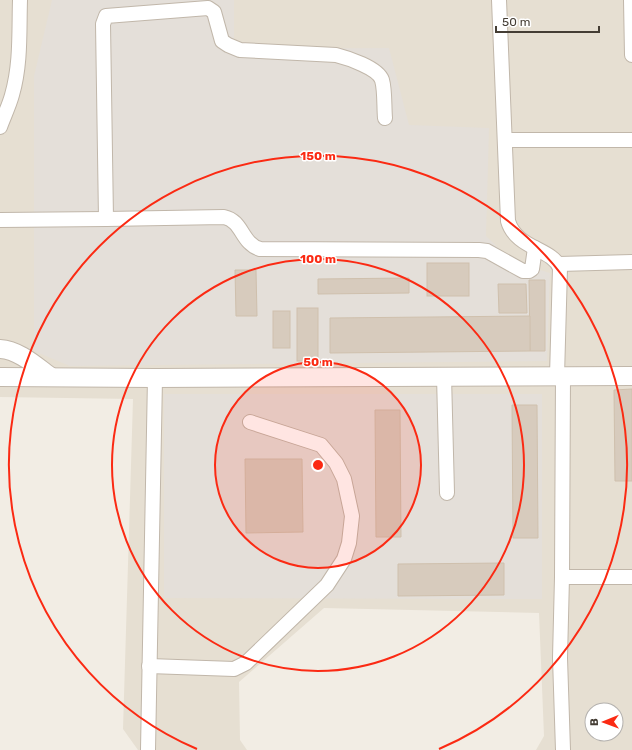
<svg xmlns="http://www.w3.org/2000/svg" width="632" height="750" font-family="Rubik,sans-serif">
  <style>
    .residential { fill: #e6dfd2; fill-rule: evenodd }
    .industrial { fill: #e4dfd9 }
    .building { fill: #d7cbbd; stroke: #cfc0ad }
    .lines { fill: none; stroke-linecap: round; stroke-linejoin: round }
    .minor-casing { stroke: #c1b7aa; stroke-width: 16 }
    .tertiary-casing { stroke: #c1b7aa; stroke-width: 20 }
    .minor { stroke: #fff; stroke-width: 14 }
    .tertiary { stroke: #fff; stroke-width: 18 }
    .ring { fill: none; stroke: #fb2a13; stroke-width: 2 }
    .centre { fill: #fb2a13; stroke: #fff; stroke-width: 2 }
    .ring-label { font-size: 12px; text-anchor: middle; font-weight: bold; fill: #fb2a13; stroke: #fff; stroke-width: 3; stroke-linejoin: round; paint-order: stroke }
  </style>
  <rect width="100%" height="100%" fill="#f2ede4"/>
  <!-- residential -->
  <path class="residential" d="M 0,0 L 632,0 L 632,750 L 536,750 L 544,736 L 539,613 L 324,608 L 239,682 L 240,740 L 247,750 L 138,750 L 123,729 L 133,399 L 0,397 ZM 592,710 L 616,710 L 616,734 L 592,734 Z"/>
  <!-- industrial -->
  <g class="industrial">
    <path d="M 52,0 L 234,0 L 234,49 L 389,48 L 409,125 L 489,128 L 486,236 L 513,262 L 550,273 L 547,361 L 70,366 L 34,351 L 34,76 Z"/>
    <path d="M 164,394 L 542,394 L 542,599 L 164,598 Z"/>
  </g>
  <!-- building -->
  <g class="building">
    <rect x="427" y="263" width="42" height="33"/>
    <path d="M 235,270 L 256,270 L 257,316 L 236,316 Z"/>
    <path d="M 409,278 L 409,293 L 318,294 L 318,279 Z"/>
    <path d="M 529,280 L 545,280 L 545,351 L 530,351 Z"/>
    <path d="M 498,284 L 526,284 L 527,313 L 499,313 Z"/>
    <rect x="297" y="308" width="21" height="53"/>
    <rect x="273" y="311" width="17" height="37"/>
    <path d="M 530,316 L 530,351 L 330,353 L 330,318 Z"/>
    <path d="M 632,389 L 632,481 L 615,481 L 614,390 Z"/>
    <path d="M 512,405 L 537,405 L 538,538 L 513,538 Z"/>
    <path d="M 375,410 L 400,410 L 401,537 L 376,537 Z"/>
    <path d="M 245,459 L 302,459 L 303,532 L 246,533 Z"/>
    <path d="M 504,563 L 504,595 L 398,596 L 398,564 Z"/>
  </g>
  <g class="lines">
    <!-- minor casing -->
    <g class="minor-casing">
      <g id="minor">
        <path d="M 499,0 L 508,221 C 516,249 552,248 560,268 L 557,376"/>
        <path d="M 631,0 L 632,55"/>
        <path d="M 0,127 C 4,116 9,106 12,95 C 21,64 19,32 20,0"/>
        <path d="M 505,140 L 632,140"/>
        <path d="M 106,219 L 103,24 L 106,16 L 208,8 L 214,12 L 222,41 L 228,45 L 240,50 L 336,55 C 348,58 378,68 382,80 C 385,90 384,107 385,118"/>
        <path d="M 0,220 L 106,219 L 224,217 C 243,221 241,243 260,249 L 479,250 L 487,251 L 523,271 L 529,271 L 532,269 L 535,248"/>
        <path d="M 559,264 L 632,262"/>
        <path d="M 444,376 L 447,493"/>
        <path d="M 563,376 L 562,577 L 560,658 L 563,750"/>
        <path d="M 562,577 L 632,577"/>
        <path d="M 149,666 L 234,669 L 246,663 L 327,585 L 344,559 L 349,543 L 352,516 L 344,479 L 336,463 L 321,445 L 250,422"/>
        <path d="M 148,750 L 155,378"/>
      </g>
    </g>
    <!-- tertiary casing -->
    <g class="tertiary-casing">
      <g id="tertiary">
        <path d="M 0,349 C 19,350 36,366 51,377"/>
        <path d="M 0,377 L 155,378 L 632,376"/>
      </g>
    </g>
    <!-- minor -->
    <use href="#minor" class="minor"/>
    <!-- tertiary -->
    <use href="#tertiary" class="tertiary"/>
  </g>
  <!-- distance rings -->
  <circle cx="318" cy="465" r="103" fill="#fb2a13" fill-opacity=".12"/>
  <g class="ring">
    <circle cx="318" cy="465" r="103"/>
    <circle cx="318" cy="465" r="206"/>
    <path d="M197 749A309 309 0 1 1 439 749"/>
  </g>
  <circle cx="318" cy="465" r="6" class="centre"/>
  <g class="ring-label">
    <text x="318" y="160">150 m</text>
    <text x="318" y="263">100 m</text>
    <text x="318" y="366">50 m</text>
  </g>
  <!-- north arrow -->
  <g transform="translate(604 722) rotate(269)"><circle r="19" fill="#ffffff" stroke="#b4b1ae"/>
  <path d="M0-3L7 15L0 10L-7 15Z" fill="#fb2a13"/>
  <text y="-6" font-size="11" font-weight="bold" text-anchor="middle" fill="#443d34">B</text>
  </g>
  <!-- scale -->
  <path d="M496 26v6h103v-6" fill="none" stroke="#443d34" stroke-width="2"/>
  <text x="502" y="26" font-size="12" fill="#443d34" stroke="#ffffff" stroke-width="3" paint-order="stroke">50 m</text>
</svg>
